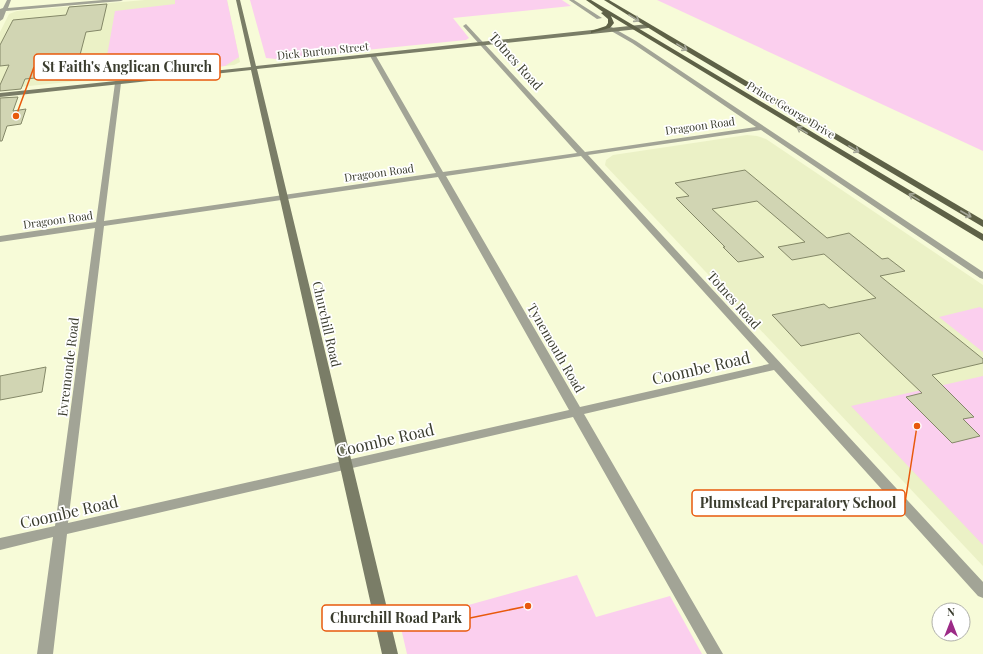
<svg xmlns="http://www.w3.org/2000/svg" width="983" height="654" font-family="'Playfair Display',serif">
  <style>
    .built { fill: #ebf1c6 }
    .green { fill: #fbcfee }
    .building { fill: #d1d5b3; stroke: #848868 }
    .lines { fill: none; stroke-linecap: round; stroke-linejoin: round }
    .street { fill: #a2a496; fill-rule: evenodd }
    .secondary { fill: #7a7d67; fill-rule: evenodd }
    .primary { fill: #5e6147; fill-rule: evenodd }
    .oneway { stroke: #a6a89a }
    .labels { text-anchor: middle; stroke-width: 3.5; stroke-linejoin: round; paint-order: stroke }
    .far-street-label { font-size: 11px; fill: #3a3c2e; stroke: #fff }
    .street-label { font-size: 13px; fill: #3a3c2e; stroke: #fff }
    .near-street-label { font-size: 16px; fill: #3a3c2e; stroke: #fff }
    .leader { fill: none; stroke: #e8590c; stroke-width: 1.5 }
    .callout-dot { fill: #e8590c; stroke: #fff; stroke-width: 1.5 }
    .callout { fill: #fff; stroke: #e8590c; stroke-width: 1.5 }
    .callout-label { font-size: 14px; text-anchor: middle; font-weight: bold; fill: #3a3c2e }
  </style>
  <rect width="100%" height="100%" fill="#f7fbd8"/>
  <!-- built -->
  <g class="built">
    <path d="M 145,0 L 227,0 L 240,62 L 234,65 L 0,89 L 0,32 L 9,14 L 17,11 Z"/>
    <path d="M 747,135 L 757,136 L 766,139 L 983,285 L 983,566 L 605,165 L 606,160 L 613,155 Z"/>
  </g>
  <!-- green -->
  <g class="green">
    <path d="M 175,0 L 227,0 L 239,57 L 225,66 L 147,74 L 147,70 L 124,72 L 126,54 L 107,56 L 115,11 L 175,4 Z"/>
    <path d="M 250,0 L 562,0 L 571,6 L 453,18 L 469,38 L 466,40 L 276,59 L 266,58 Z"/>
    <path d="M 657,0 L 983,0 L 983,151 Z"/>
    <path d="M 980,307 L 983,309 L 983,352 L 939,317 Z"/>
    <path d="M 983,376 L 983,545 L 851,406 Z"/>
    <path d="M 577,575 L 596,617 L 670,596 L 702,654 L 407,654 L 400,624 Z"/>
  </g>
  <!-- building -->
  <g class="building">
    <path d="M 107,4 L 101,30 L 86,32 L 75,74 L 25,79 L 21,89 L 0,91 L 0,85 L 9,65 L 0,66 L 0,45 L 13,20 L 66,15 L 69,7 Z"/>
    <path d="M 18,97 L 13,111 L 26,109 L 21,124 L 7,126 L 2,141 L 0,141 L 0,98 Z"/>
    <path d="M 745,170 L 827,238 L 849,233 L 882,259 L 888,258 L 905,271 L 880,276 L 983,359 L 983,363 L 932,375 L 974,417 L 963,419 L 980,436 L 952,443 L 906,397 L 922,393 L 859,333 L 801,346 L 776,319 L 772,315 L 824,304 L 829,308 L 876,298 L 824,254 L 792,260 L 778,247 L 805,242 L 757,201 L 712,209 L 764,257 L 738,262 L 723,247 L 725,247 L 676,198 L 689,196 L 675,183 Z"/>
    <path d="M 46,367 L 42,392 L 0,400 L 0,376 Z"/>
  </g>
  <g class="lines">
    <!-- street -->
    <g class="street">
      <path d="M 7,0 L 11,0 L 8,8 L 103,0 L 123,0 L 121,1 L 6,11 L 3,19 L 0,21 L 0,9 L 3,8 Z"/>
      <path d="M 569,0 L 574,0 L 602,18 L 597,19 Z"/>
      <path d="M 466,24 L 585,152 L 756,127 L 632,43 L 606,28 L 605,27 L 608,25 L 636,41 L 983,272 L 983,279 L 980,278 L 761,130 L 588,155 L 983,582 L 983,598 L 978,596 L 774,370 L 584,414 L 723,654 L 707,654 L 573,417 L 67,534 L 53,654 L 37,654 L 53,537 L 0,550 L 0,538 L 55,526 L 95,228 L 0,242 L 0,236 L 96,222 L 115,83 L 118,81 L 121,83 L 104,221 L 436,173 L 370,56 L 373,54 L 376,56 L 443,172 L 577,153 L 464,27 L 463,26 ZM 581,156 L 769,364 L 580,407 L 446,176 ZM 438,177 L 569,410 L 68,523 L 104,226 Z"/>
    </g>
    <!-- secondary -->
    <path class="secondary" d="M 236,0 L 240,0 L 256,66 L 648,24 L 651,26 L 648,28 L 257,69 L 398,654 L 382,654 L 251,70 L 0,97 L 0,93 L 251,67 Z"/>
    <!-- primary -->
    <g class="primary">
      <path d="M 586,0 L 591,0 L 983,234 L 983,241 L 611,16 L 614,23 L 610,28 L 591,33 L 591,31 L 606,26 L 608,23 L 608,19 L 601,13 L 603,12 Z"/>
      <path d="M 604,0 L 609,0 L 983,220 L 983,227 L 671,42 Z"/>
    </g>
  </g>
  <!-- one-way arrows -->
  <defs><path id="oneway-shaft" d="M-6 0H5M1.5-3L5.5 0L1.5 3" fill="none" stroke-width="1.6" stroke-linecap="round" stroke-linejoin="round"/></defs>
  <g class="oneway">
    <use href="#oneway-shaft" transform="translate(634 18) rotate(32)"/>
    <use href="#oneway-shaft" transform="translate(682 47) rotate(31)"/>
    <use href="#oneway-shaft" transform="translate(802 130) rotate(-149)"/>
    <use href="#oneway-shaft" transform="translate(854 149) rotate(31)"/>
    <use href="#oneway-shaft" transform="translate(914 197) rotate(-149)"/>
    <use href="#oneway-shaft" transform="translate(966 214) rotate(30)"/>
  </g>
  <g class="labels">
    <!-- far-street labels -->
    <g class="far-street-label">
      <text transform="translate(323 51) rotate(-6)" y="4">Dick Burton Street</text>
      <text transform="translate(791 110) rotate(31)" y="4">Prince George Drive</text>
      <text transform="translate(700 126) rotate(-8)" y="4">Dragoon Road</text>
      <text transform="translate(379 173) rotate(-8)" y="4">Dragoon Road</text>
      <text transform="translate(58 220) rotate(-8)" y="4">Dragoon Road</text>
    </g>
    <!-- street labels -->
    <g class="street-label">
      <text transform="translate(516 61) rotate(48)" y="5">Totnes Road</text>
      <text transform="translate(734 300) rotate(48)" y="5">Totnes Road</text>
      <text transform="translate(327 324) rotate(77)" y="5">Churchill Road</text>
      <text transform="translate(556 348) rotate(60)" y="5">Tynemouth Road</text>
      <text transform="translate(68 367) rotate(-83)" y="5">Evremonde Road</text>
    </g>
    <!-- near-street labels -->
    <g class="near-street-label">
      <text transform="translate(701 368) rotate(-13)" y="6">Coombe Road</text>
      <text transform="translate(385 440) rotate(-13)" y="6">Coombe Road</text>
      <text transform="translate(69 512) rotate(-13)" y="6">Coombe Road</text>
    </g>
  </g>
  <!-- callouts -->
  <path class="leader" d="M16 116L34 67M917 426L905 503M528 606L470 618"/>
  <g class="callout-dot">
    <circle cx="16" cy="116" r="4"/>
    <circle cx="917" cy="426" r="4"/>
    <circle cx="528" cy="606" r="4"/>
  </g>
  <g class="callout">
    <rect x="34" y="54" width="186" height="26" rx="4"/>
    <rect x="692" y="490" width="213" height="26" rx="4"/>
    <rect x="322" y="605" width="148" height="26" rx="4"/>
  </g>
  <g class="callout-label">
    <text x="127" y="72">St Faith's Anglican Church</text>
    <text x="798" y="508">Plumstead Preparatory School</text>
    <text x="396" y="623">Churchill Road Park</text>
  </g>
  <!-- north arrow -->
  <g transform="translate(951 622)"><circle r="19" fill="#ffffff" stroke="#b0b1ab"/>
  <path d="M0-3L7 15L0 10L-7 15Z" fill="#9c2a87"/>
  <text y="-6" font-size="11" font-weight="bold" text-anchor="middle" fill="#3a3c2e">N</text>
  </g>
</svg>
